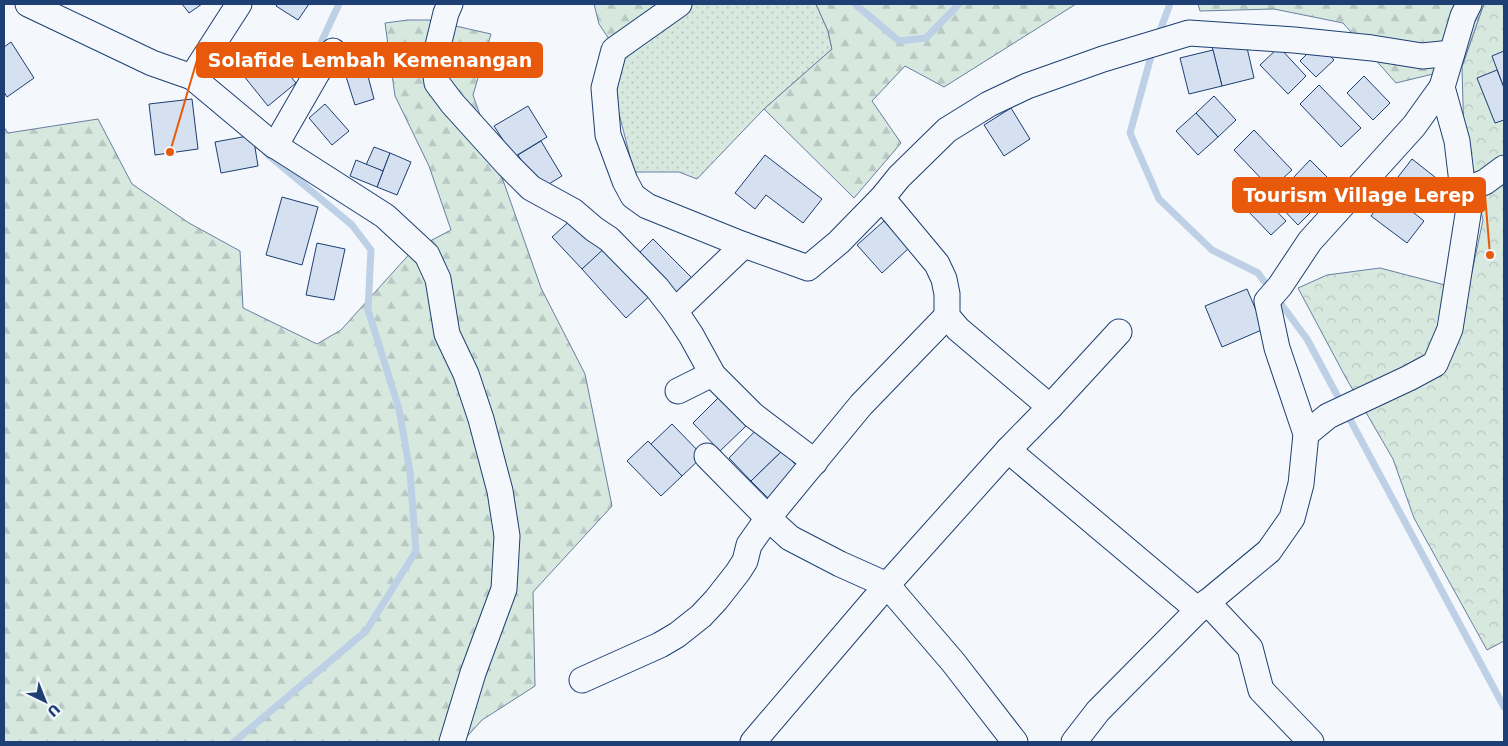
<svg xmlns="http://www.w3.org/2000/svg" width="1508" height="746" font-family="'DejaVu Sans',sans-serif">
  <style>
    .grass { fill: url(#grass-dots); stroke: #687fa3 }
    .forest { fill: url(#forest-firs); stroke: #687fa3 }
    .park { fill: url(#park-crowns); stroke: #687fa3 }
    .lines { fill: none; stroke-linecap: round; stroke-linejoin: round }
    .stream { stroke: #bed0e5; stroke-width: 7 }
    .building { fill: #d5e0f0; stroke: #1d3f73 }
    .minor-casing { stroke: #1d3f73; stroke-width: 27 }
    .minor { stroke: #f4f7fb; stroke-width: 25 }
    .leader { fill: none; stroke: #e8590c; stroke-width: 2 }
    .callout-dot { fill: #e8590c; stroke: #f4f7fb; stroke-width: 2 }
    .callout { fill: #e8590c; stroke: #e8590c; stroke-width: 2 }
    .callout-label { font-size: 19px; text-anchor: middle; font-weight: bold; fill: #fff }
  </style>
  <defs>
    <pattern id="grass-dots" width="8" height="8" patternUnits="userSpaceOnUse" patternTransform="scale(1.25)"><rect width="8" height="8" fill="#d7e8df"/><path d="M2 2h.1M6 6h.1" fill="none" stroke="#b8c8c3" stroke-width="1.8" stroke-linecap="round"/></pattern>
    <pattern id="forest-firs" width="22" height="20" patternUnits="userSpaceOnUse" patternTransform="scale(1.25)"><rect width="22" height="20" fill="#d7e8df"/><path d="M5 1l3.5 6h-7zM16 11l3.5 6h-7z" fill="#b8c8c3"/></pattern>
    <pattern id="park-crowns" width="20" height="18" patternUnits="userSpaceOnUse" patternTransform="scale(1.25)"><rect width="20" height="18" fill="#d7e8df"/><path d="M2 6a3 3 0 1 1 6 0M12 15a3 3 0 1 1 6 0" fill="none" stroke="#b8c8c3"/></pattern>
  </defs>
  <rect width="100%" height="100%" fill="#f4f7fb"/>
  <!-- grass -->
  <path class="grass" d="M 690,4 L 816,4 L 828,31 L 832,49 L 764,109 L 697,179 L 679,172 L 634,172 L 616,102 L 619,54 Z"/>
  <!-- forest -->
  <g class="forest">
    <path d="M 594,4 L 690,4 L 619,54 L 599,24 Z"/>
    <path d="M 816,4 L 1076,4 L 944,87 L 905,66 L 872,101 L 901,143 L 854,198 L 764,109 L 832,49 L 828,31 Z"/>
    <path d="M 1198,4 L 1484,4 L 1462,67 L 1396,83 L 1343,23 L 1274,9 L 1200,11 Z"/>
    <path d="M 408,20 L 429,20 L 491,34 L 473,95 L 541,288 L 585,374 L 612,506 L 533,592 L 535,686 L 482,720 L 462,742 L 4,742 L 4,127 L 8,133 L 98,119 L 132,184 L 189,223 L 240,251 L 243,308 L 317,344 L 341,330 L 413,250 L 451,230 L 429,166 L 395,96 L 385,23 Z"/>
  </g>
  <!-- park -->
  <path class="park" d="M 1484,4 L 1504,4 L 1504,641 L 1487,650 L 1414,518 L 1393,459 L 1346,378 L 1298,288 L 1327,275 L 1380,268 L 1468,291 L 1483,220 L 1464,141 L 1462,67 Z"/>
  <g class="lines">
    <!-- stream -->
    <g class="stream">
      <path d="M 855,4 L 899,41 L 926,38 L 959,4"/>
      <path d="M 1158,36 L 1170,4"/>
      <path d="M 1153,49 L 1130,133 L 1159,199 L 1212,250 L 1258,273 L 1307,339 L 1504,707"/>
      <path d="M 312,62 L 339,4"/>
      <path d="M 234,742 L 366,631 L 416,551 L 410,472 L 399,409 L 368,310 L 371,250 L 352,225 L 266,153"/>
    </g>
  </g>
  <!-- building -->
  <g class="building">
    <path d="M 182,4 L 202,4 L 189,13 Z"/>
    <path d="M 277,4 L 309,4 L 298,20 L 276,6 Z"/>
    <path d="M 1245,39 L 1254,78 L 1222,86 L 1212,47 Z"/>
    <path d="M 11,42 L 34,78 L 7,97 L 4,92 L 4,47 Z"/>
    <path d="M 1318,43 L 1334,60 L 1316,77 L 1300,61 Z"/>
    <path d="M 1279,47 L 1306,76 L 1288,94 L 1260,65 Z"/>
    <path d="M 254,49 L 264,62 L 273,55 L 296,83 L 268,106 L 235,65 Z"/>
    <path d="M 1213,50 L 1222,86 L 1189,94 L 1180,58 Z"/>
    <path d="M 1504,51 L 1504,88 L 1492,56 Z"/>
    <path d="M 364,61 L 374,99 L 355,105 L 343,67 Z"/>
    <path d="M 1497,70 L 1504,88 L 1504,120 L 1495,123 L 1477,78 Z"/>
    <path d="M 1364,76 L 1390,103 L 1373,120 L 1347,93 Z"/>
    <path d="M 1319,85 L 1361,128 L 1341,147 L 1300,104 Z"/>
    <path d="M 1214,96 L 1236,120 L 1218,137 L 1196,113 Z"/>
    <path d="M 192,99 L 198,149 L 155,155 L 149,104 Z"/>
    <path d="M 325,104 L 349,131 L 332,145 L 309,118 Z"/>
    <path d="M 528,106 L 547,137 L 514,157 L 494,126 Z"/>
    <path d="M 1011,108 L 1030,139 L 1004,156 L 984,125 Z"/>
    <path d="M 1196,113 L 1218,137 L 1198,155 L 1176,131 Z"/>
    <path d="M 1254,130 L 1292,170 L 1271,189 L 1234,150 Z"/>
    <path d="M 253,135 L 258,166 L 221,173 L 215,142 Z"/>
    <path d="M 541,141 L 562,176 L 539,190 L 518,155 Z"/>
    <path d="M 374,147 L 390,153 L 383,171 L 366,165 Z"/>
    <path d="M 390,153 L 411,162 L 397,195 L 377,187 Z"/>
    <path d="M 765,155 L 822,199 L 803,223 L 766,195 L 755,209 L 735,193 Z"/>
    <path d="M 1412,159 L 1440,181 L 1426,199 L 1398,177 Z"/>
    <path d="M 356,160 L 383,171 L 377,187 L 350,176 Z"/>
    <path d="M 1310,160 L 1338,188 L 1320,206 L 1292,179 Z"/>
    <path d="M 1291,186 L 1314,209 L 1298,225 L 1275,201 Z"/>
    <path d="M 1389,193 L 1424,221 L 1407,243 L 1371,216 Z"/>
    <path d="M 1261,195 L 1286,221 L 1271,235 L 1246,209 Z"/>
    <path d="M 282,197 L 318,207 L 302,265 L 266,255 Z"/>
    <path d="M 574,217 L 604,250 L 582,269 L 552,237 Z"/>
    <path d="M 884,221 L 909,248 L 882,273 L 857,245 Z"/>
    <path d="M 653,239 L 697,283 L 680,301 L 635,257 Z"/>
    <path d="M 317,243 L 345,249 L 334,300 L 306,295 Z"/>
    <path d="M 609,244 L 654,292 L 626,318 L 582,269 Z"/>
    <path d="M 1247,289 L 1264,329 L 1222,347 L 1205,306 Z"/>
    <path d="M 718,398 L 746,426 L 720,451 L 693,423 Z"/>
    <path d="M 672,424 L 703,456 L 682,476 L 651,444 Z"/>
    <path d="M 759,427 L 782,451 L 751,481 L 729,458 Z"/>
    <path d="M 648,441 L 682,476 L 661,496 L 627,461 Z"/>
    <path d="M 782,451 L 802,471 L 771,501 L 751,481 Z"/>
  </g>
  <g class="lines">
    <!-- minor casing -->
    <g class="minor-casing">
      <g id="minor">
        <path d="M 28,4 L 152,63 L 192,77 L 271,143 L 385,216 L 427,255 L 438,279 L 447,334 L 466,374 L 481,419 L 500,491 L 507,536 L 504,589 L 473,673 L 452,742"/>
        <path d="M 450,4 L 446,13 L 434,62 L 437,83 L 452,103 L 508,165 L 531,188 L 573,211 L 594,229 L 609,239 L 657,288 L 675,311 L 691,335 L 713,375 L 753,415 L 815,462"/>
        <path d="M 679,4 L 614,50 L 604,88 L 608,135 L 625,181 L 633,196 L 647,206 L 744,245 L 808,268 L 839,242 L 882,198 L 899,177 L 947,130 L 989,104 L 1027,86 L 1103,59 L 1189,33 L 1294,40 L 1372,48 L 1422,56 L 1452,53"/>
        <path d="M 192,77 L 239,4"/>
        <path d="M 275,146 L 317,73 L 333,51"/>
        <path d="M 1463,191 L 1485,182 L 1504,168"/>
        <path d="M 882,198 L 937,264 L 944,279 L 947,294 L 947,316 L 958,329 L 1050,407"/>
        <path d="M 675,311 L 744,245"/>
        <path d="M 678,391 L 712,374"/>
        <path d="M 1306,434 L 1277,348 L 1267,301 L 1280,286 L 1310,241 L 1414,126 L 1442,87"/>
        <path d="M 1008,450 L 1198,610"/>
        <path d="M 707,456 L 768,518 L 790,538 L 840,564 L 887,585 L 953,662 L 1015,742"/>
        <path d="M 1207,602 L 1250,648 L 1261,690 L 1311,742"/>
        <path d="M 582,680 L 660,645 L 677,635 L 701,616 L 716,600 L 738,572 L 745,561 L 749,545 L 768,518 L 861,405 L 947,316"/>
        <path d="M 753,742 L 887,585 L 1008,450 L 1050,407 L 1119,332"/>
        <path d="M 1074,742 L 1098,711 L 1198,610 L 1269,551 L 1292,518 L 1301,484 L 1306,434 L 1328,416 L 1409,378 L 1435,364 L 1450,329 L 1469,208 L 1463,191 L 1457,141 L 1442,87 L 1463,16 L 1469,4"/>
      </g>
    </g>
    <!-- minor -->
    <use href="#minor" class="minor"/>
  </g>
  <!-- callouts -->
  <path class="leader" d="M170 152L197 60M1490 255L1485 195"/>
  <g class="callout-dot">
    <circle cx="170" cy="152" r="5"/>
    <circle cx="1490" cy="255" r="5"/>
  </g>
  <g class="callout">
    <rect x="197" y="43" width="345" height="34" rx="5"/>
    <rect x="1233" y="178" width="252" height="34" rx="5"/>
  </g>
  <g class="callout-label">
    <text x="370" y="67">Solafide Lembah Kemenangan</text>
    <text x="1359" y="202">Tourism Village Lerep</text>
  </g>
  <!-- border -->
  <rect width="1508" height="746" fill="none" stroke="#1d3f73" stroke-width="10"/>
  <!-- north arrow -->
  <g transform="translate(45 701) rotate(137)" stroke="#f4f7fb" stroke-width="4" paint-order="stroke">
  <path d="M0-4L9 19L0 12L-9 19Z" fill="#1d3f73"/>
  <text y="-8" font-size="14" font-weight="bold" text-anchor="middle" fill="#1d3f73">U</text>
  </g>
</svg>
